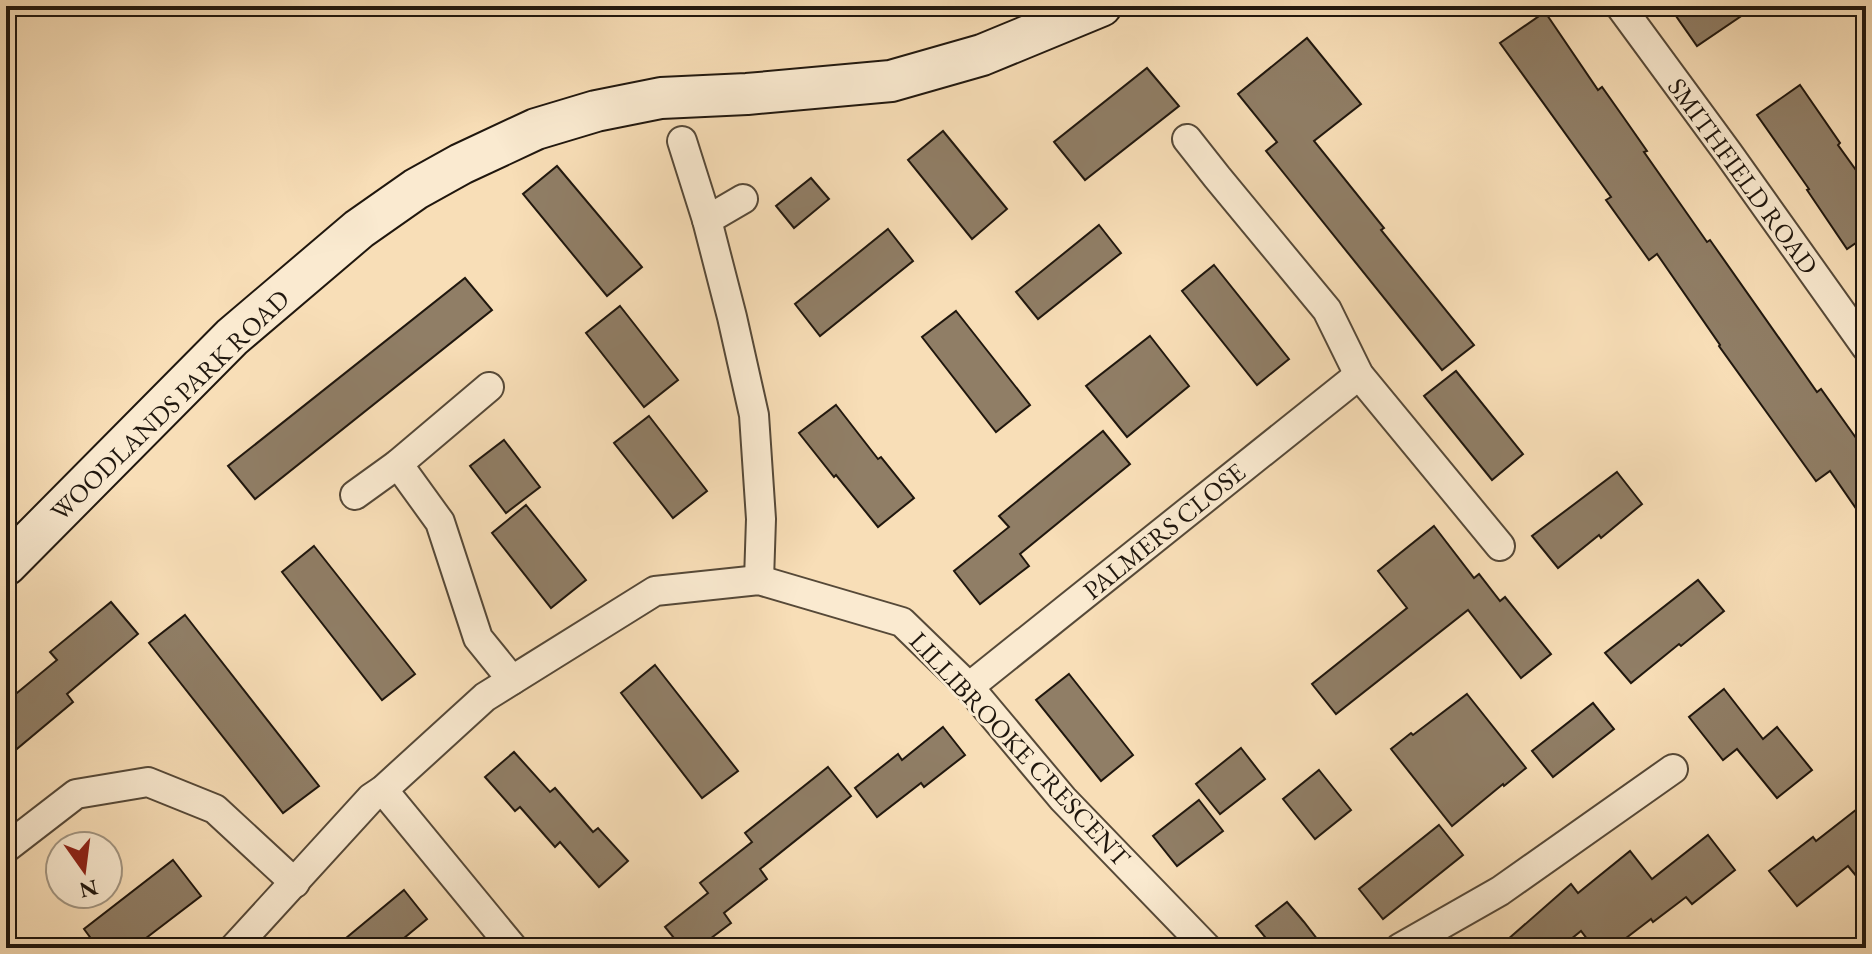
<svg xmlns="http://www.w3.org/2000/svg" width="1872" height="954" font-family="'EB Garamond',serif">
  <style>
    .building { fill: #907e66; stroke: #20170e; stroke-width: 2 }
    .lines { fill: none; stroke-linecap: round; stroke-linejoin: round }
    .street-casing { stroke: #564938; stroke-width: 32 }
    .secondary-casing { stroke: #20170e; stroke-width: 44 }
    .street { stroke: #faead0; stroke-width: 28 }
    .secondary { stroke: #faead0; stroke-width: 40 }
    .labels { text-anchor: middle; stroke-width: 6; stroke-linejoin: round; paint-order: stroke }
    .street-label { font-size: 26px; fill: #20170e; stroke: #faead0 }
  </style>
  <rect width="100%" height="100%" fill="#f8deb7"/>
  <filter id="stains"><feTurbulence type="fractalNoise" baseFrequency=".0025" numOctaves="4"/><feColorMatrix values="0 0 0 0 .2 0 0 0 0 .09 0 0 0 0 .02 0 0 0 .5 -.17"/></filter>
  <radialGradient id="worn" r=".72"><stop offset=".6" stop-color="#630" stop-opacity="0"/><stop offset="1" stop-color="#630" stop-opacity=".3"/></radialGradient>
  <!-- building -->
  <g class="building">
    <path d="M 1669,6 L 1756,6 L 1697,46 Z"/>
    <path d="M 1545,12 L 1598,90 L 1602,87 L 1624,118 L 1647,151 L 1644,152 L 1707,242 L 1710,240 L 1817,392 L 1821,389 L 1866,452 L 1866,523 L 1830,471 L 1816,481 L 1719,346 L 1720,345 L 1657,254 L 1649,260 L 1606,200 L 1611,197 L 1500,43 Z"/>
    <path d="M 1307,38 L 1361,104 L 1314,141 L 1384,228 L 1381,230 L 1474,345 L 1442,370 L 1266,151 L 1277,142 L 1238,94 Z"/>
    <path d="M 1147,68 L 1179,106 L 1085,180 L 1054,142 Z"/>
    <path d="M 1800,85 L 1840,143 L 1838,145 L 1866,184 L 1866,236 L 1847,249 L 1807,190 L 1809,189 L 1757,115 Z"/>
    <path d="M 943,131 L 1007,209 L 972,239 L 908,160 Z"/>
    <path d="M 557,166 L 642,267 L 607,296 L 523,194 Z"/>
    <path d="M 811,178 L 829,199 L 794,228 L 776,206 Z"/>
    <path d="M 1099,225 L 1121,253 L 1038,319 L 1016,292 Z"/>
    <path d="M 888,229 L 913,261 L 820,336 L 795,304 Z"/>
    <path d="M 1214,265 L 1289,359 L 1257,385 L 1182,291 Z"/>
    <path d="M 465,278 L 492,310 L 255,499 L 228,466 Z"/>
    <path d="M 620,306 L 678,380 L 644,407 L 586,333 Z"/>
    <path d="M 956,311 L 1030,405 L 996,432 L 922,337 Z"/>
    <path d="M 1150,336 L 1189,386 L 1127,437 L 1086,386 Z"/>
    <path d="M 1456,371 L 1523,454 L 1492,480 L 1424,396 Z"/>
    <path d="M 836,405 L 878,459 L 881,457 L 914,498 L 878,527 L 836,475 L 834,477 L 799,433 Z"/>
    <path d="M 649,416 L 707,491 L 673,518 L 614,443 Z"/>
    <path d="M 1103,431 L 1130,464 L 1020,554 L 1029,566 L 980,604 L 954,571 L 1009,527 L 999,516 Z"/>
    <path d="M 504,440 L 540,487 L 506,513 L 470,466 Z"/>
    <path d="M 1617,472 L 1642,504 L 1601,538 L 1599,535 L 1558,568 L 1532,536 Z"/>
    <path d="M 526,505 L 586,580 L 551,608 L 492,533 Z"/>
    <path d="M 1434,526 L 1474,578 L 1479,574 L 1500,601 L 1505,597 L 1551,654 L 1521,678 L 1468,610 L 1336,714 L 1312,684 L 1407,608 L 1378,571 Z"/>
    <path d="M 314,546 L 415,674 L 382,700 L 282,572 Z"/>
    <path d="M 1698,580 L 1724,611 L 1681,646 L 1679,644 L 1631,683 L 1605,653 Z"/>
    <path d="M 111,602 L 138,634 L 67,694 L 73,702 L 6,758 L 6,702 L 57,660 L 50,652 Z"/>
    <path d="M 185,615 L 319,786 L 283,813 L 149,643 Z"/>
    <path d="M 655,665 L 738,771 L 702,798 L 621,693 Z"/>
    <path d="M 1069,674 L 1133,755 L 1101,781 L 1036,700 Z"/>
    <path d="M 1724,689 L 1763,739 L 1777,727 L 1812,770 L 1777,798 L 1737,749 L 1723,760 L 1689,717 Z"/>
    <path d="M 1467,694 L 1526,768 L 1504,786 L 1503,784 L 1452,826 L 1391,749 L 1411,733 L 1413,735 Z"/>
    <path d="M 1593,703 L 1614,729 L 1553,777 L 1532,751 Z"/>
    <path d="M 943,727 L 965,755 L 924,787 L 921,783 L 877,817 L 855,788 L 898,754 L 902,760 Z"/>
    <path d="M 1241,748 L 1265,779 L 1220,814 L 1196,784 Z"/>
    <path d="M 514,752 L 550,792 L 555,788 L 593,832 L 598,828 L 628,861 L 599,887 L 560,842 L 555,847 L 520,807 L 515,811 L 485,777 Z"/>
    <path d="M 828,767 L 851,796 L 760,869 L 767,879 L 724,913 L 731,923 L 698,948 L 682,948 L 665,927 L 708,893 L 700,883 L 752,842 L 745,833 Z"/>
    <path d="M 1319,770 L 1351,810 L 1315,839 L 1283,799 Z"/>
    <path d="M 1199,800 L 1223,831 L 1177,866 L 1153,836 Z"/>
    <path d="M 1866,802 L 1866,888 L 1848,866 L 1797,906 L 1769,871 L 1813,837 L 1816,841 Z"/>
    <path d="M 1439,825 L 1463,855 L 1383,919 L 1359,889 Z"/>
    <path d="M 1708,835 L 1735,870 L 1692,904 L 1686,897 L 1653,922 L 1651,919 L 1613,948 L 1594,948 L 1581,931 L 1560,948 L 1498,948 L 1571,884 L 1578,893 L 1630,851 L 1652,879 Z"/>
    <path d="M 173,860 L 201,896 L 133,948 L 98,948 L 84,929 Z"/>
    <path d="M 404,890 L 427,919 L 392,948 L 334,948 Z"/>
    <path d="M 1287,902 L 1304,922 L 1324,948 L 1274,948 L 1256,926 Z"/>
  </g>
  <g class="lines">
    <!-- street casing -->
    <g class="street-casing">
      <g id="street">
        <path d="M 1620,6 L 1728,153 L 1866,347"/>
        <path d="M 1187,139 L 1217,177 L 1327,310 L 1359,375 L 1500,546"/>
        <path d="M 682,141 L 707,220 L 732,317 L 754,415 L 761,519 L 759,580"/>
        <path d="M 707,220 L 743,199"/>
        <path d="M 398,464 L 440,522 L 478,638 L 512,680"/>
        <path d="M 355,495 L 398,464 L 489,387"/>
        <path d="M 969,687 L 1359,375"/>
        <path d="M 383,790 L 513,948"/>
        <path d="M 6,848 L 76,794 L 148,782 L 215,809 L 295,883"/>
        <path d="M 234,948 L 371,798 L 383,790 L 485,697 L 655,591 L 759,580 L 902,622 L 969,687 L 1063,799 L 1207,948"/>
        <path d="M 1400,948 L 1500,891 L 1673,769"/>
      </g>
    </g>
    <!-- secondary casing -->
    <g class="secondary-casing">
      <path id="secondary" d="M 6,565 L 232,337 L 359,229 L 416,189 L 461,164 L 536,129 L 596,111 L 661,98 L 747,94 L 891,81 L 982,55 L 1101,6"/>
    </g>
    <!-- street -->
    <use href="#street" class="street"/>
    <!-- secondary -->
    <use href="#secondary" class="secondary"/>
  </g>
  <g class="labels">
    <!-- street labels -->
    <g class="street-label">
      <text transform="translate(1743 176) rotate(54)" y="9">SMITHFIELD ROAD</text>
      <text transform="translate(170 405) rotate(-44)" y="9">WOODLANDS PARK ROAD</text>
      <text transform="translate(1164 531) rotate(-39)" y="9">PALMERS CLOSE</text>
      <text transform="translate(1020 749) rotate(47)" y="9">LILLIBROOKE CRESCENT</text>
    </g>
  </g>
  <!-- margin -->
  <rect width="1872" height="954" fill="none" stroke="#f8deb7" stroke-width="32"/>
  <rect x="8" y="8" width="1856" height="938" fill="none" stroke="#20170e" stroke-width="4"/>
  <rect x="16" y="16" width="1840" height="922" fill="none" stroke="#20170e" stroke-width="2"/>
  <!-- north arrow -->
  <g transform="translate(84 870) rotate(166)"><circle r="38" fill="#faead0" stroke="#a39682" stroke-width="2"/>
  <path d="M0-6L14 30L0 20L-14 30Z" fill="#8f2418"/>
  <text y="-12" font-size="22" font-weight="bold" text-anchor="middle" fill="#20170e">N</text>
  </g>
  <rect width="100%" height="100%" filter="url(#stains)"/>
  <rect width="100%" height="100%" fill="url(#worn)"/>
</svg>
